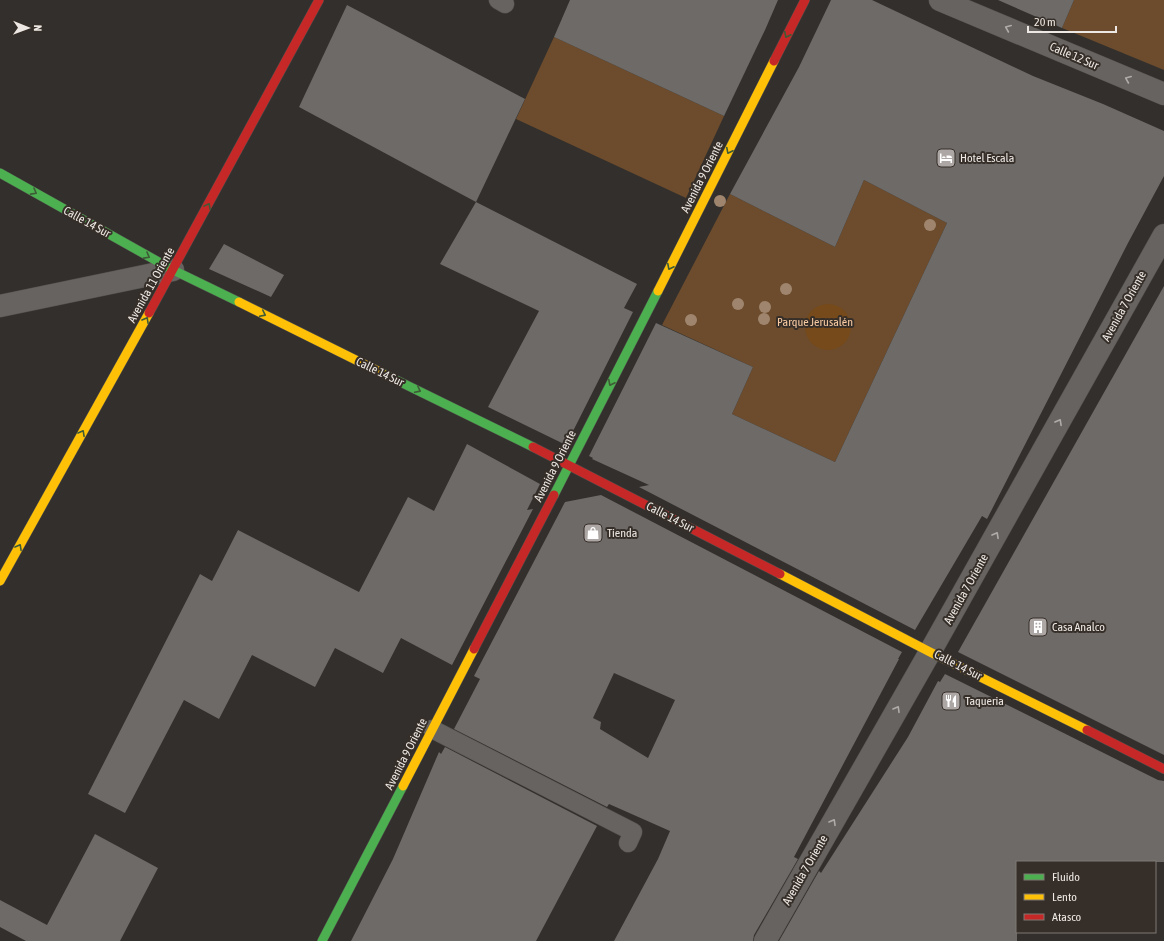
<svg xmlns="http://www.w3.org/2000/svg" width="1164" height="941" font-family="'Asap Condensed',sans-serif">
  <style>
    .green { fill: #6c4c2d }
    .water { fill: #764a1a }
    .building { fill: #6d6a68; fill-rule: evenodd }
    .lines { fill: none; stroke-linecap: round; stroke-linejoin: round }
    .lane-casing { stroke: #504e4a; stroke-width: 19 }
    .street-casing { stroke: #504e4a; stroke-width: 23 }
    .fast-casing { stroke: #504e4a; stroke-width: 10 }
    .slow-casing { stroke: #504e4a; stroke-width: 10 }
    .jam-casing { stroke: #504e4a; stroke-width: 10 }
    .lane { stroke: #666360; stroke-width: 18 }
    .street { stroke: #666360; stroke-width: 22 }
    .fast { stroke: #4caf50; stroke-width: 9 }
    .slow { stroke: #ffc107; stroke-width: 9 }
    .jam { stroke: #c62828; stroke-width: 9 }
    .tree { fill: #9f856d }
    .oneway { stroke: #b0aca9 }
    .oneway2 { stroke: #3e5b36 }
    .labels { text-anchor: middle; stroke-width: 4; stroke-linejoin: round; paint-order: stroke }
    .street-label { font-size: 12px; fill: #ede8e4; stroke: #362e28 }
    .poi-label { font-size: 12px; fill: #ede8e4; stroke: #362e28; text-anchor: start }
    .park-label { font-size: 12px; fill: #f8cba3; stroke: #362e28 }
  </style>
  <rect width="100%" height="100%" fill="#322f2c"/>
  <!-- green -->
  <g class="green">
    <path d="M 1074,0 L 1164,0 L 1164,70 L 1062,28 Z"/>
    <path d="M 554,37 L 724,116 L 686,198 L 516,119 Z"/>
    <path d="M 864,180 L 947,223 L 835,462 L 732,414 L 753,367 L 662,325 L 730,194 L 835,247 Z"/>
  </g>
  <!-- water -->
  <circle class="water" cx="828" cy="327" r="23"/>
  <!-- building -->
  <g class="building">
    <path d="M 570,0 L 778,0 L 765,30 L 724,116 L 554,37 Z"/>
    <path d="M 831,0 L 872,0 L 1033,76 L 1103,104 L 1164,131 L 1164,176 L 1128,243 L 987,519 L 982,516 L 915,630 L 639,487 L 649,485 L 592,459 L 593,458 L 589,456 L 656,323 L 753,367 L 732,414 L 835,462 L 947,223 L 864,180 L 835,247 L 730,194 L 799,67 Z"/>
    <path d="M 998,0 L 1074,0 L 1062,28 Z"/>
    <path d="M 347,5 L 525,99 L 476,202 L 299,107 Z"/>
    <path d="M 476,202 L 637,284 L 624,308 L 633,312 L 566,445 L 488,407 L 539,311 L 440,264 Z"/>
    <path d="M 224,244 L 284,275 L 271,297 L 209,269 Z"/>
    <path d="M 1164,286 L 1164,755 L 958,652 Z"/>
    <path d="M 467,444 L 540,484 L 527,510 L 533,509 L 452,665 L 401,638 L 383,673 L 335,648 L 315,687 L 252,655 L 219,719 L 184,700 L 125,813 L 88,794 L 200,574 L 212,581 L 238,530 L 359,592 L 408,497 L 434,511 Z"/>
    <path d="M 601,495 L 902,652 L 898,659 L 899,659 L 794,857 L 798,859 L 754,935 L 753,941 L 614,941 L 658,859 L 670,831 L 609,804 L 607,807 L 454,729 L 480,679 L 474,676 L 565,502 ZM 614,673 L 675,700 L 648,758 L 600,729 L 601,722 L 593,718 Z"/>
    <path d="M 945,674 L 1158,780 L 1164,781 L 1164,862 L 1017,862 L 1017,941 L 779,941 L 819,871 L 821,873 L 908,737 L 938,681 L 940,682 Z"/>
    <path d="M 445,747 L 597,826 L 536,941 L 351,941 L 393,859 L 439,752 L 441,754 Z"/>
    <path d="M 95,834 L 158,868 L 120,941 L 26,941 L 0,927 L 0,900 L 47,925 Z"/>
  </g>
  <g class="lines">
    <!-- lane casing -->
    <g class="lane-casing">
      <g id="lane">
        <path d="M 498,0 L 505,4"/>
        <path d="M 432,729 L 633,832 L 628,843"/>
      </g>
    </g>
    <!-- street casing -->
    <g class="street-casing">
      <g id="street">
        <path d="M 940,0 L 1164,94"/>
        <path d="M 0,306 L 173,270"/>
        <path d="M 765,941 L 930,652 L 1164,235"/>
      </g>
    </g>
    <!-- fast casing -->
    <g class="fast-casing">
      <g id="fast">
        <path d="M 0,173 L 173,270 L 239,302"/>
        <path d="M 382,373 L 533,447"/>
        <path d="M 554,495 L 658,291"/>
        <path d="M 322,941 L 403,786"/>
      </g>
    </g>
    <!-- slow casing -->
    <g class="slow-casing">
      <g id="slow">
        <path d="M 658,291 L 774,61"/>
        <path d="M 239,302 L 382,373"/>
        <path d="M 780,574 L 930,652 L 1087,730"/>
        <path d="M 0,581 L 149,313"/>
        <path d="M 403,786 L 474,649"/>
      </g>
    </g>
    <!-- jam casing -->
    <g class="jam-casing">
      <g id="jam">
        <path d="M 774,61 L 805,0"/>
        <path d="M 149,313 L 319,0"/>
        <path d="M 533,447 L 780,574"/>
        <path d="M 474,649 L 554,495"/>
        <path d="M 1087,730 L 1164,769"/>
      </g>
    </g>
    <!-- lane -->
    <use href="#lane" class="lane"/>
    <!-- street -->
    <use href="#street" class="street"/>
    <!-- fast -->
    <use href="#fast" class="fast"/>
    <!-- slow -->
    <use href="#slow" class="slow"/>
    <!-- jam -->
    <use href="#jam" class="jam"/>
  </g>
  <!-- trees -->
  <g class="tree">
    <circle cx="720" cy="201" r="6"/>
    <circle cx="930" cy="225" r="6"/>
    <circle cx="786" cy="289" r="6"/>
    <circle cx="738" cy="304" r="6"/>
    <circle cx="765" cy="307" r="6"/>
    <circle cx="764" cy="319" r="6"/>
    <circle cx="691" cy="320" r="6"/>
  </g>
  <!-- one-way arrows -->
  <defs><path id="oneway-chevron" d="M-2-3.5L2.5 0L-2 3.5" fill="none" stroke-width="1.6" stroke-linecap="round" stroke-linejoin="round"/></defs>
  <g class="oneway">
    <use href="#oneway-chevron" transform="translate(1008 28) rotate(-157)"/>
    <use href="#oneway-chevron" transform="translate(1128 79) rotate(-157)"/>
    <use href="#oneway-chevron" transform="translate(1059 422) rotate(-61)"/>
    <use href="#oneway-chevron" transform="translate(996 535) rotate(-61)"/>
    <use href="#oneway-chevron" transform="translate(897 709) rotate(-60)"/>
    <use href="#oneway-chevron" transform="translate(833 822) rotate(-60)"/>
  </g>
  <g class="oneway2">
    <use href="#oneway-chevron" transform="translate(787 35) rotate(117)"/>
    <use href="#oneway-chevron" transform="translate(729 151) rotate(117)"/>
    <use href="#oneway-chevron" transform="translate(34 192) rotate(29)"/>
    <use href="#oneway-chevron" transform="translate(208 206) rotate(-62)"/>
    <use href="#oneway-chevron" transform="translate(147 256) rotate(29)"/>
    <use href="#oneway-chevron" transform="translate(670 267) rotate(117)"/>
    <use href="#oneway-chevron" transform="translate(263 314) rotate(26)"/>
    <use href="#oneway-chevron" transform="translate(146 320) rotate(-61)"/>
    <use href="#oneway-chevron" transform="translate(611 383) rotate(117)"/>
    <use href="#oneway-chevron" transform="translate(418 390) rotate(26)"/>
    <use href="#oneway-chevron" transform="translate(82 433) rotate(-61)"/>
    <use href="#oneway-chevron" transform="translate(19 547) rotate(-61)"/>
  </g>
  <!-- icons -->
  <defs>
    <g id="hotel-square" transform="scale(1)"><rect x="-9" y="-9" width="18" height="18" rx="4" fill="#aca7a4" stroke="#362e28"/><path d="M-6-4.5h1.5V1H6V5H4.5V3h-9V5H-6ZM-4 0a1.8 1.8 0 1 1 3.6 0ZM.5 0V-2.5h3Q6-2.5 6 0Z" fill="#fff"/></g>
    <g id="shop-square" transform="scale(1)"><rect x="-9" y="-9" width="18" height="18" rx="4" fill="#aca7a4" stroke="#362e28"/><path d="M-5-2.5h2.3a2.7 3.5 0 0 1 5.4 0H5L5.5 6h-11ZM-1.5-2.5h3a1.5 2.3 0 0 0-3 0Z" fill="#fff"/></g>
    <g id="building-square" transform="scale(1)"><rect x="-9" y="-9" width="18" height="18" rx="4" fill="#aca7a4" stroke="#362e28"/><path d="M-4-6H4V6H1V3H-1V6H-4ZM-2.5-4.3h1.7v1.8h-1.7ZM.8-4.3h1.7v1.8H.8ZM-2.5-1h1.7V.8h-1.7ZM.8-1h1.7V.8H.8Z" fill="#fff"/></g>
    <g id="restaurant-square" transform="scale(1)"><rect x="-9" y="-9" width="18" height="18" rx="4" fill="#aca7a4" stroke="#362e28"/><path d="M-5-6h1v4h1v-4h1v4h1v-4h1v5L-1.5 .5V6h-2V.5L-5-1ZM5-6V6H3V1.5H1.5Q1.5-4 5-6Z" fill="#fff"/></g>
  </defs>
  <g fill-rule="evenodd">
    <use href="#hotel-square" x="946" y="158"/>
    <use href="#shop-square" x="593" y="533"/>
    <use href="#building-square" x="1038" y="627"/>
    <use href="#restaurant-square" x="951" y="701"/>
  </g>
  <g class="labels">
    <!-- street labels -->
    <g class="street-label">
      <text transform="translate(1074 56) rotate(23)" y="4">Calle 12 Sur</text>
      <text transform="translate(702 177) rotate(-63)" y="4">Avenida 9 Oriente</text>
      <text transform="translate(87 222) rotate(29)" y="4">Calle 14 Sur</text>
      <text transform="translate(151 285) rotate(-61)" y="4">Avenida 11 Oriente</text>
      <text transform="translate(1124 306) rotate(-61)" y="4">Avenida 7 Oriente</text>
      <text transform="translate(380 372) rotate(26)" y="4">Calle 14 Sur</text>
      <text transform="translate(555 466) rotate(-63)" y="4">Avenida 9 Oriente</text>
      <text transform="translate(670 517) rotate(27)" y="4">Calle 14 Sur</text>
      <text transform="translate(966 589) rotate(-61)" y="4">Avenida 7 Oriente</text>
      <text transform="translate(958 665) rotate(27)" y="4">Calle 14 Sur</text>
      <text transform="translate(406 754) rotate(-63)" y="4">Avenida 9 Oriente</text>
      <text transform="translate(805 870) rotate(-60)" y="4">Avenida 7 Oriente</text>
    </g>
    <!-- poi labels -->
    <g class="poi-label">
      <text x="960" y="162">Hotel Escala</text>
      <text x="607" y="537">Tienda</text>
      <text x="1052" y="631">Casa Analco</text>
      <text x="965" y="705">Taqueria</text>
    </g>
    <!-- park labels -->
    <g class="park-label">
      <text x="815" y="326">Parque Jerusalén</text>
    </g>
  </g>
  <!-- legend -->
  <rect x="1016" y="861" width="140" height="72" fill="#362e28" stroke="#7f7873"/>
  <rect x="1024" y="874" width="20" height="6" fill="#4caf50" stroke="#7f7873"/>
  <text x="1052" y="881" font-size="12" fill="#ede8e4">Fluido</text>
  <rect x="1024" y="894" width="20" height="6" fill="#ffc107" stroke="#7f7873"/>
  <text x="1052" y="901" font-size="12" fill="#ede8e4">Lento</text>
  <rect x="1024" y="914" width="20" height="6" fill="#c62828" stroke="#7f7873"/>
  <text x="1052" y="921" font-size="12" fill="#ede8e4">Atasco</text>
  <!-- north arrow -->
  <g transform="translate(28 28) rotate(91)" stroke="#362e28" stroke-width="3" paint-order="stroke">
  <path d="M0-3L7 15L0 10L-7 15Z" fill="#ede8e4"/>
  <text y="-6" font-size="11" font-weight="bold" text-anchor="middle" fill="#ede8e4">N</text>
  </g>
  <!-- scale -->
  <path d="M1028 26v6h88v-6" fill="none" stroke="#ede8e4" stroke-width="2"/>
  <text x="1034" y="26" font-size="12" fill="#ede8e4" stroke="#362e28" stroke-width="3" paint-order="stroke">20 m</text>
</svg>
